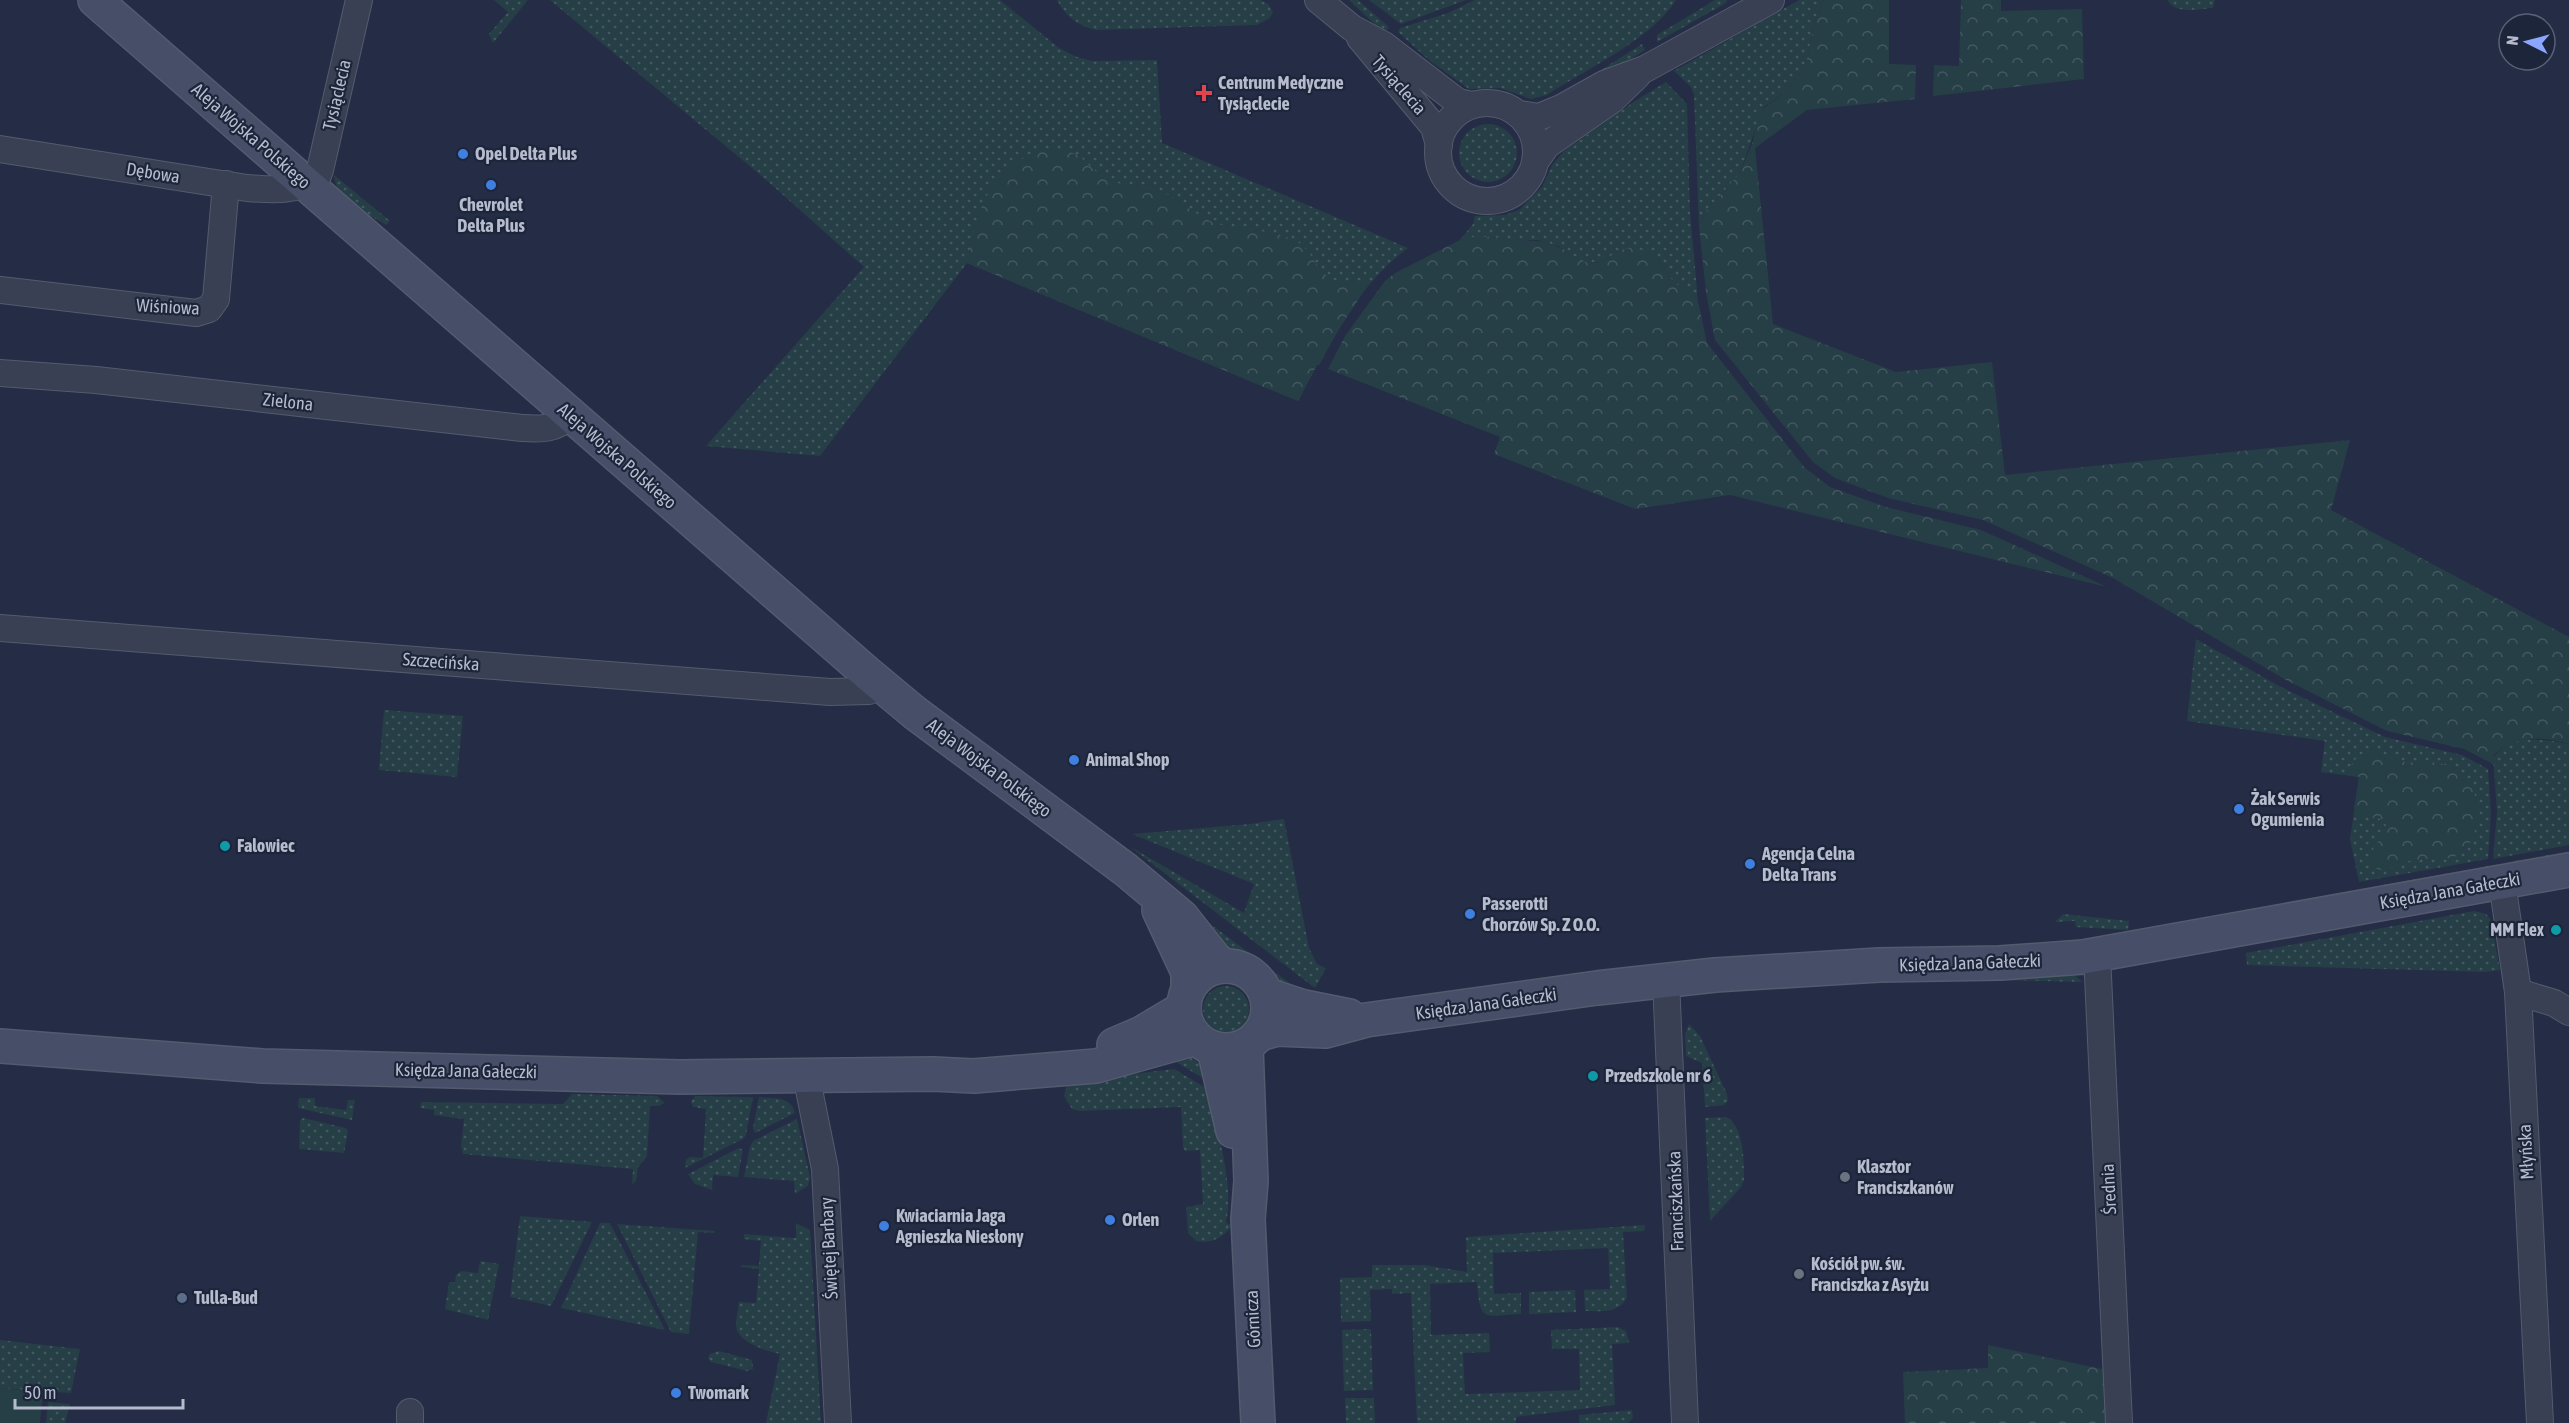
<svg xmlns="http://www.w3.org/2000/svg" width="2569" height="1423" font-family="'Asap Condensed',sans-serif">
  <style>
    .grass { fill: url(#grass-dots) }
    .forest { fill: url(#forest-crowns) }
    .garden { fill: #263e46 }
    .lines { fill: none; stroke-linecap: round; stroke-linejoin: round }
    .street-casing { stroke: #545b6f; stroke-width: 28 }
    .secondary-casing { stroke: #545b6f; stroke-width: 36 }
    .street { stroke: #394054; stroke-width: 26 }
    .secondary { stroke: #464e68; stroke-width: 33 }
    .health-dot { fill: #e0444e; stroke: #1d253a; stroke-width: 2 }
    .shop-dot { fill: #3f7fe0; stroke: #1d253a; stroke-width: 2 }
    .culture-dot { fill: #0f9aa8; stroke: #1d253a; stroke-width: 2 }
    .worship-dot { fill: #6b7280; stroke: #1d253a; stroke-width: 2 }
    .service-dot { fill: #5c6f8a; stroke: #1d253a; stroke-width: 2 }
    .labels { text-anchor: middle; stroke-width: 4.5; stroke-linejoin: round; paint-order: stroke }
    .poi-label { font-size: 18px; font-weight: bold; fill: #b6bcce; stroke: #1d253a; text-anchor: start }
    .street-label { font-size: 18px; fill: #b6bcce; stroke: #1d253a }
  </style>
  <defs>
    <pattern id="grass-dots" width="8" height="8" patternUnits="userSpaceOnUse" patternTransform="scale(1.5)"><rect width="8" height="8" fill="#263e46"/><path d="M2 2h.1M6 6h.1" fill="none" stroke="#435860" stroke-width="1.8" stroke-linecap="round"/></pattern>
    <pattern id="forest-crowns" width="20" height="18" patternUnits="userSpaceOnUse" patternTransform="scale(1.5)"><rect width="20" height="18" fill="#263e46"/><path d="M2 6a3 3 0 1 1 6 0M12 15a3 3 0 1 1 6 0" fill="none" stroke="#435860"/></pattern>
  </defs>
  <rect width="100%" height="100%" fill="#242d45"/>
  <!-- grass -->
  <g class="grass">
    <path d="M 494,0 L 528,0 L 493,43 L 489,34 L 508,12 Z"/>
    <path d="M 550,0 L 1000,0 L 1059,48 L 1077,57 L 1092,61 L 1157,60 L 1162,143 L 1408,248 C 1364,281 1345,318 1319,365 L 1317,365 L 1298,401 L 967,263 L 820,456 L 706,446 L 864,267 L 764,178 Z"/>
    <path d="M 1057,0 L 1260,0 L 1268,4 L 1273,12 L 1270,18 L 1257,25 L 1096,30 C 1078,26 1065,16 1057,0 Z"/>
    <path d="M 1349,0 L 1358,0 L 1389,27 L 1384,33 Z"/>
    <path d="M 1369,0 L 1466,0 L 1401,24 Z"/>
    <path d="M 1475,0 L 1676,0 C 1652,39 1586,69 1547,95 L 1531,99 L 1500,88 L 1469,89 L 1429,60 L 1398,32 L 1400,28 L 1448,13 Z"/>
    <path d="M 1715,0 L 1727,0 L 1726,3 L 1657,42 L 1657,35 Z"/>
    <path d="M 1799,0 L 1824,0 L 1815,19 L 1807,59 L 1801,72 L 1784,93 L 1763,108 L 1740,173 L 1707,210 L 1699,226 L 1694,95 L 1691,87 L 1674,71 Z"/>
    <path d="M 2167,0 L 2215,0 L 2213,8 C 2198,9 2177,15 2167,0 Z"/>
    <path d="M 1642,44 L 1645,50 L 1608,73 L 1543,107 Z"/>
    <path d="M 1666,82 L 1687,104 L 1690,212 L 1698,301 C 1692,293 1686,291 1678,286 C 1669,278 1664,267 1657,258 L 1614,254 L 1601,262 L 1589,263 L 1578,260 L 1558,246 L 1537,240 L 1511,240 L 1495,237 L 1460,240 L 1473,224 L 1475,216 L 1505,215 L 1519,210 L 1542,187 L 1552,165 L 1564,151 L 1635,101 Z"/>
    <circle cx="1488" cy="153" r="29"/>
    <path d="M 334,175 L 390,221 L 386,225 C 364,210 337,206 334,175 Z"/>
    <path d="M 2196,639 L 2281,687 L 2385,737 L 2462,755 L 2488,769 L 2491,813 L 2488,859 L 2359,882 L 2350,839 L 2359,777 L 2321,772 L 2325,741 L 2187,721 Z"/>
    <path d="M 384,710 L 463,716 L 457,777 L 379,770 Z"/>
    <path d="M 2526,739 L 2552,741 L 2569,744 L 2569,845 L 2493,859 L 2497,812 L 2493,757 L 2507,744 Z"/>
    <path d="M 1284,819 L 1309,948 L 1317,964 L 1326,968 L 1315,988 L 1129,846 L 1244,913 L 1254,884 L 1132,834 L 1250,824 Z"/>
    <path d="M 2569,851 L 2569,857 L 2365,892 L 2361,889 Z"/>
    <path d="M 2474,911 L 2486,914 L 2491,920 L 2500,970 L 2486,972 L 2247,965 L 2246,953 Z"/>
    <path d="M 2063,914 L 2129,921 L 2128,930 L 2076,927 L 2075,921 L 2055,922 Z"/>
    <path d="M 1209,923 L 1303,993 L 1279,986 L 1256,963 L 1229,953 L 1204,930 Z"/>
    <path d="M 2073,974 L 2083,982 L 2001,980 L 2003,976 Z"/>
    <circle cx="1226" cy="1009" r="23"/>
    <path d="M 1689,1024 L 1700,1036 L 1727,1094 L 1728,1101 L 1724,1105 L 1705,1107 L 1702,1063 L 1686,1056 L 1685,1034 Z"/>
    <path d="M 1186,1055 C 1198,1062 1205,1065 1206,1080 L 1176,1062 L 1163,1063 Z"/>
    <path d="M 1174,1069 L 1208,1089 C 1216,1127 1235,1185 1226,1223 L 1232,1225 C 1224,1238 1211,1244 1196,1241 L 1188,1233 L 1186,1207 L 1203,1204 L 1200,1150 L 1185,1151 L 1183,1147 L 1181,1107 L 1079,1111 L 1072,1109 L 1064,1096 L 1068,1082 Z"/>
    <path d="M 572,1094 L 657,1096 L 665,1103 L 659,1106 L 650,1106 L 647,1157 L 638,1167 L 636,1181 L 632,1184 L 633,1169 L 463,1154 L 461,1145 L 464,1119 L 434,1115 L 434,1110 L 420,1108 L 421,1102 L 563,1104 Z"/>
    <path d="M 695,1096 L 753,1097 L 746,1135 L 743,1139 L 685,1168 L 686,1160 L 690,1157 L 703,1158 L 706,1109 L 693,1107 L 691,1102 Z"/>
    <path d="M 759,1097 C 774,1099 791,1096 795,1113 L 755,1133 L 753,1128 Z"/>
    <path d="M 299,1098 L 315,1098 L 315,1106 L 346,1110 L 348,1100 L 355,1100 L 352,1120 L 298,1108 Z"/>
    <path d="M 1726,1117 C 1744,1125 1744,1162 1744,1180 L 1741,1187 L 1710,1221 L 1705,1118 Z"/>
    <path d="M 303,1118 L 346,1128 L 348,1131 L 344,1153 L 299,1149 L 300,1120 Z"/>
    <path d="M 797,1119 L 810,1177 L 808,1186 L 795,1194 L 794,1181 L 744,1177 L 750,1147 L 753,1141 Z"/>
    <path d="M 739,1148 L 743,1150 L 738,1177 L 713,1175 L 712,1190 L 695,1184 L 688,1174 Z"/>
    <path d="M 520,1216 L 592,1222 L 551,1306 L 510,1297 Z"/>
    <path d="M 600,1223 L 610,1223 L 665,1330 L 561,1308 Z"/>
    <path d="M 796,1223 L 810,1230 L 821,1423 L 766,1423 L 780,1354 C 767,1351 738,1343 736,1326 C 736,1319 738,1309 739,1302 L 756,1303 L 759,1269 L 741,1267 L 741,1265 L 759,1266 L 761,1241 L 744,1239 L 744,1234 L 796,1238 Z"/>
    <path d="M 617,1224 L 715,1231 L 714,1233 L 698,1232 L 689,1334 L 671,1332 Z"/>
    <path d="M 1645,1225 L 1644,1231 L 1623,1232 L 1627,1297 C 1619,1314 1601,1311 1585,1311 L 1584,1290 L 1610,1289 L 1608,1248 L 1493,1253 L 1494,1294 L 1521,1293 L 1521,1314 C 1483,1316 1480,1323 1477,1282 L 1430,1284 L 1431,1335 L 1489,1333 L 1490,1352 L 1463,1353 L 1465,1394 L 1580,1390 L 1579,1349 L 1552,1349 L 1551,1330 L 1618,1327 L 1626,1331 L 1629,1343 L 1612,1344 L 1615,1405 L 1516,1417 L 1516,1423 L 1417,1423 L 1411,1293 L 1392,1294 L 1392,1289 L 1370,1290 L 1371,1321 L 1341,1322 L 1340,1278 L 1372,1277 L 1372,1265 L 1424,1265 L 1467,1272 L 1466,1237 Z"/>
    <path d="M 480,1261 L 499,1264 L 488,1320 L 445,1309 L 449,1282 L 455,1282 L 456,1275 L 461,1271 L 478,1273 Z"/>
    <path d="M 1575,1290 L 1576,1312 L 1529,1314 L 1529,1292 Z"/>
    <path d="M 1371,1329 L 1373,1390 L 1344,1391 L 1342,1330 Z"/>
    <path d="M 0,1340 L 80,1349 L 71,1393 L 0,1388 Z"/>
    <path d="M 719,1351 L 752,1360 L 753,1369 L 747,1371 L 711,1362 L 708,1358 L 710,1354 Z"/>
    <path d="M 1345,1398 L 1374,1398 L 1375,1423 L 1346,1423 Z"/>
    <path d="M 48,1402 L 70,1404 L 65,1423 L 46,1423 Z"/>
    <path d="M 1632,1410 L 1633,1418 L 1628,1423 L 1579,1423 L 1579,1415 Z"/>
  </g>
  <!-- forest -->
  <g class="forest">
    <path d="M 1824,0 L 1889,0 L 1889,64 L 1916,65 L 1915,99 L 1807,110 L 1755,148 L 1773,324 L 1896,372 L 1992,362 L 2005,475 L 2350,440 L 2331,510 L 2569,637 L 2569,744 C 2543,736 2512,735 2493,756 L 2493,764 L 2464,749 L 2387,731 L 2286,680 L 2113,578 L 1983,520 L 1888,498 L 1835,478 L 1813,462 L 1715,340 L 1706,292 L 1699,226 L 1707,210 L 1740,173 L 1753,141 L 1759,112 L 1784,93 L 1801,72 L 1807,59 L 1815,19 Z"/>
    <path d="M 1961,0 L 2001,0 L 2001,11 L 2082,9 L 2084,79 L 1933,96 L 1934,65 L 1959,66 Z"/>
    <path d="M 1057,149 C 1086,154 1081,161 1102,176 C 1119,188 1144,184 1163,192 C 1182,201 1198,218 1218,224 C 1243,232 1270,228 1294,240 C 1316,250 1314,275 1338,281 C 1348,284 1359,281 1370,282 L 1337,332 L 1319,365 L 1317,365 L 1298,401 L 967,263 C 977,207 992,156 1057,149 Z"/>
    <path d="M 1478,236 L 1547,242 L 1567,251 L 1578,260 L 1589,263 L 1601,262 L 1620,250 L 1630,248 L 1649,251 L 1657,258 L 1672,280 L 1680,287 L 1691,292 L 1698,301 L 1707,343 L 1804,467 L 1830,487 L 1886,507 L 1981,530 L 2107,587 L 1730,495 L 1635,509 L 1494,454 L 1500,437 L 1328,369 L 1345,336 L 1385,281 L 1395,273 L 1460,240 Z"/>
    <path d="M 2370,751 C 2382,751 2388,758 2400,761 C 2415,765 2432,759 2446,765 C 2483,779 2485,823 2465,852 C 2448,863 2428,857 2409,861 C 2400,863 2390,870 2381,870 C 2377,869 2376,868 2372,867 C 2367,852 2377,843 2387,832 L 2385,822 L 2382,819 L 2357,816 L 2354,810 L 2359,777 L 2347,775 C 2351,763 2357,754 2370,751 Z"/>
    <path d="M 1988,1345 L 2107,1370 L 2106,1423 L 1905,1423 L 1903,1372 L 1988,1368 Z"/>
  </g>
  <!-- garden -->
  <path class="garden" d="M 0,1388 L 43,1392 L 40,1423 L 0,1423 Z"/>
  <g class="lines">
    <!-- street casing -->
    <g class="street-casing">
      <g id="street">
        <path d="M 1318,0 L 1352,28 L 1384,45 L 1458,102 L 1472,105"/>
        <path d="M 1360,38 L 1434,127 L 1439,145"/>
        <circle cx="1487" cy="152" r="49"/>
        <path d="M 1519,114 L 1539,117 L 1561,108 L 1604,84 L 1645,69 L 1771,0"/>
        <path d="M 0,149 L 247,188 C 274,190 293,192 317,178 L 320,170 L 359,0"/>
        <path d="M 1535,162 L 1547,145 L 1612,100 L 1637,76"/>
        <path d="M 0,290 L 196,313 L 209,309 L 216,299 L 226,184"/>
        <path d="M 0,373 L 96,380 L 522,428 C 542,429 555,430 570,415"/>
        <path d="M 0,628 L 830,692 L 869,691 L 881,685"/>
        <path d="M 2502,882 L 2518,992 L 2540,1423"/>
        <path d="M 2097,955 L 2119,1423"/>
        <path d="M 1666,980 L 1685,1423"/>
        <path d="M 2518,992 L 2554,1003 L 2569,1012"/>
        <path d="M 806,1075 L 825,1169 L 838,1423"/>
        <path d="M 410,1412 L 410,1423"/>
      </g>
    </g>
    <!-- secondary casing -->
    <g class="secondary-casing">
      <g id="secondary">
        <path d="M 95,0 L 867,673 L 915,713 L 1126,870 L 1182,917 L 1215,959 L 1224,966"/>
        <path d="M 1159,910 L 1188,972 L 1188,989"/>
        <circle cx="1226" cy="1008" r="42"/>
        <path d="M 1267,995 L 1304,1007 L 1349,1016"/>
        <path d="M 1260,1034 L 1277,1029 L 1325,1031 L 1366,1020 L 1597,988 L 1715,975 L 1879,965 L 2000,963 L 2083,957 L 2569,870"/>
        <path d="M 1114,1045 L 1142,1033 L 1184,1008"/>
        <path d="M 0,1046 L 262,1066 L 679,1077 L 933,1074 L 974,1076 L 1096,1066 L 1196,1038"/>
        <path d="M 1246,1046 L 1251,1181 L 1248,1219 L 1258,1423"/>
        <path d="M 1214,1049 L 1233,1131"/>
      </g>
    </g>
    <!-- street -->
    <use href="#street" class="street"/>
    <!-- secondary -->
    <use href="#secondary" class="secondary"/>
  </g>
  <!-- markers -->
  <path class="health-dot" d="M1201 84h6v6h6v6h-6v6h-6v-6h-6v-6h6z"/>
  <g class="shop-dot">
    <circle cx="463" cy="154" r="6"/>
    <circle cx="491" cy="185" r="6"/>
    <circle cx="1074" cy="760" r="6"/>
    <circle cx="2239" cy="809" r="6"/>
    <circle cx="1750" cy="864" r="6"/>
    <circle cx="1470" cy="914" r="6"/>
    <circle cx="1110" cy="1220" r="6"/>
    <circle cx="884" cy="1226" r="6"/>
    <circle cx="676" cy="1393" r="6"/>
  </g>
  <g class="culture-dot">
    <circle cx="225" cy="846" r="6"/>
    <circle cx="2556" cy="930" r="6"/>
    <circle cx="1593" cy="1076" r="6"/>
  </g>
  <g class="worship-dot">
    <circle cx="1845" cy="1177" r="6"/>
    <circle cx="1799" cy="1274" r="6"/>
  </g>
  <circle class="service-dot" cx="182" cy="1298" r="6"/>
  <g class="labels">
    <!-- poi labels -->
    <g class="poi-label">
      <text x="1218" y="89">Centrum Medyczne<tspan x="1218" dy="21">Tysiąclecie</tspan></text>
      <text x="475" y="160">Opel Delta Plus</text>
      <text x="491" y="211" text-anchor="middle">Chevrolet<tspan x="491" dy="21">Delta Plus</tspan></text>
      <text x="1086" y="766">Animal Shop</text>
      <text x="2251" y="805">Żak Serwis<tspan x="2251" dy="21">Ogumienia</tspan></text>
      <text x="237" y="852">Falowiec</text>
      <text x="1762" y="860">Agencja Celna<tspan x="1762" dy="21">Delta Trans</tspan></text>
      <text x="1482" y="910">Passerotti<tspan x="1482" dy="21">Chorzów Sp. Z O.O.</tspan></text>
      <text x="2544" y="936" text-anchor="end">MM Flex</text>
      <text x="1605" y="1082">Przedszkole nr 6</text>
      <text x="1857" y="1173">Klasztor<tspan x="1857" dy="21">Franciszkanów</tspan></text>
      <text x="896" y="1222">Kwiaciarnia Jaga<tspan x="896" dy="21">Agnieszka Niesłony</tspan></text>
      <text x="1122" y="1226">Orlen</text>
      <text x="1811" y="1270">Kościół pw. św.<tspan x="1811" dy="21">Franciszka z Asyżu</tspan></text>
      <text x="194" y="1304">Tulla-Bud</text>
      <text x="688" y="1399">Twomark</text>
    </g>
    <!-- street labels -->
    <g class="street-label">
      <text transform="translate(1399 85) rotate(49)" y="6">Tysiąclecia</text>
      <text transform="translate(337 95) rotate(-77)" y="6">Tysiąclecia</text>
      <text transform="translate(251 136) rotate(41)" y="6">Aleja Wojska Polskiego</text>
      <text transform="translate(153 173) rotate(9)" y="6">Dębowa</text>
      <text transform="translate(168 307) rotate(3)" y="6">Wiśniowa</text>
      <text transform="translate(288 402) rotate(6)" y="6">Zielona</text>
      <text transform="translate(617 456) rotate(41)" y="6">Aleja Wojska Polskiego</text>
      <text transform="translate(441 662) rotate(4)" y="6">Szczecińska</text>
      <text transform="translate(989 768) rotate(37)" y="6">Aleja Wojska Polskiego</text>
      <text transform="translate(2450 891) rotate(-10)" y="6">Księdza Jana Gałeczki</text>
      <text transform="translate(1970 963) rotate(-2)" y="6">Księdza Jana Gałeczki</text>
      <text transform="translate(1486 1004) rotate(-8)" y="6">Księdza Jana Gałeczki</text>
      <text transform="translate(466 1071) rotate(1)" y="6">Księdza Jana Gałeczki</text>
      <text transform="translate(2526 1152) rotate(-93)" y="6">Młyńska</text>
      <text transform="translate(2109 1189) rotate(-93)" y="6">Średnia</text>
      <text transform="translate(1676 1201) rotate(-92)" y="6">Franciszkańska</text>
      <text transform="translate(829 1248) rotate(-93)" y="6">Świętej Barbary</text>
      <text transform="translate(1253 1319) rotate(-93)" y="6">Górnicza</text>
    </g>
  </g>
  <!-- north arrow -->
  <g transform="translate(2527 42) rotate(276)"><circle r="28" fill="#1d253a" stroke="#5a6175" stroke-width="1.5"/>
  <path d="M0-4.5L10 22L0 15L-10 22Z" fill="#8aa6ff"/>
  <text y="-9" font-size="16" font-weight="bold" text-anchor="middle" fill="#b6bcce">N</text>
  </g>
  <!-- scale -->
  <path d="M15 1399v9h168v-9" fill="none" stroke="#b6bcce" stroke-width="3"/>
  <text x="24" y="1399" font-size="18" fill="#b6bcce" stroke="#1d253a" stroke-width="4.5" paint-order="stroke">50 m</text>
</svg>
